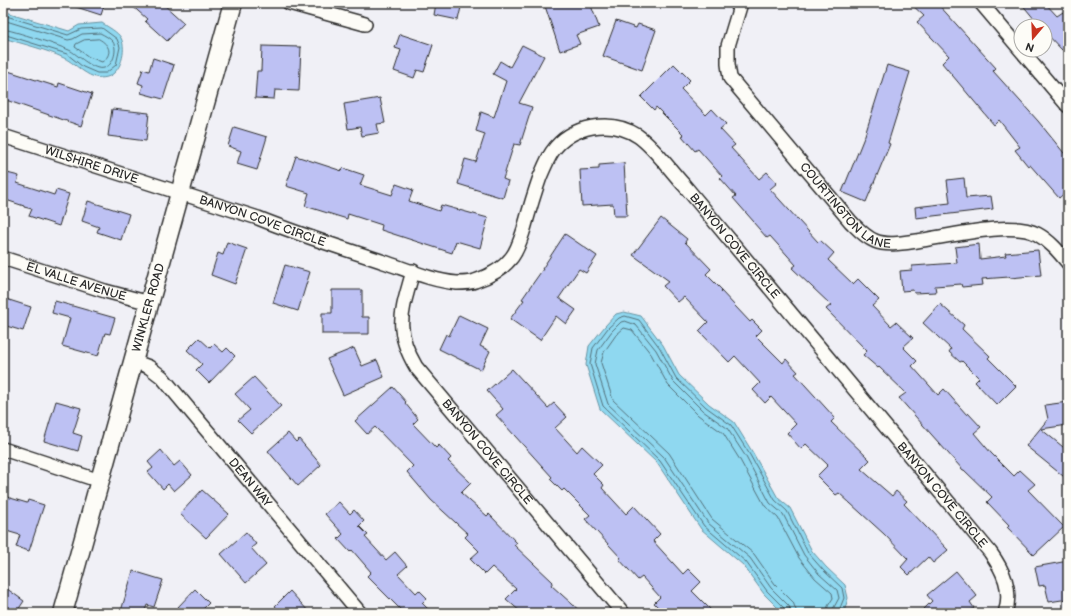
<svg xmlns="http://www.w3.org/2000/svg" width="1071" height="616" font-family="'Balsamiq Sans',sans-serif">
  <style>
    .water { fill: #8fd8f0; stroke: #6793a1 }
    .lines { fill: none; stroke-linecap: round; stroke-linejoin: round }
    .shore { stroke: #53707a; stroke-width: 1 }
    .building { fill: #bdc1f3; stroke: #2b2b2b }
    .street-casing { stroke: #2b2b2b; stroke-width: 16 }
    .secondary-casing { stroke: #2b2b2b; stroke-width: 21 }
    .street { stroke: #fdfcf7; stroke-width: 13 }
    .secondary { stroke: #fdfcf7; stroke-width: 18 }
    .labels { text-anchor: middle; stroke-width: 3; stroke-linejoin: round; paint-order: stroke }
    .street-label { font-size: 12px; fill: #2b2b2b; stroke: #fdfcf7 }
  </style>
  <rect width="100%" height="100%" fill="#f0f0f6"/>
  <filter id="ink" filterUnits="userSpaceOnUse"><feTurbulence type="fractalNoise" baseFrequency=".025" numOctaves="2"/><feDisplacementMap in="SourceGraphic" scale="8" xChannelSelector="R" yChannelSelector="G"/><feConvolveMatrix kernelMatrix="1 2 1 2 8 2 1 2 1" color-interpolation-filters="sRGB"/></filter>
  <g filter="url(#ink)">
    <!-- water -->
    <g class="water">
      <path d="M 3,11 L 69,31 L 79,25 L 102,23 C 108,27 118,32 121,38 C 127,50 121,73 107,77 C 90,82 77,64 64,58 C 45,49 23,44 3,38 Z"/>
      <path d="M 624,312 L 641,316 L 663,345 L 679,375 L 709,404 L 734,422 L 753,453 L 778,498 L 790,508 L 812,551 L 826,567 L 845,585 L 848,598 L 845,609 L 840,613 L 783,613 L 764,594 L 743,565 L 701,529 L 657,463 L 600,409 L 586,365 L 589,346 L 605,326 L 616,314 Z"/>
    </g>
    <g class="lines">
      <!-- shore -->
      <g class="shore">
        <path d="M 3,15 L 68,35 L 81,29 L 102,28 L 117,39 L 120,47 L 116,65 L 106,73 L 97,73 L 83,67 L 67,54 L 3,34"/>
        <path d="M 3,20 L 68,40 L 73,39 L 82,34 L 100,33 C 104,35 110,38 113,42 C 118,50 113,66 104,68 C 94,71 79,56 71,51 C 64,47 12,30 3,29"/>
        <path d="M 99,39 C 110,45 113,54 102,62 L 89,57 L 75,47 L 76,44 L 84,40 Z"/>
        <path d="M 785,613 L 785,609 L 767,591 L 746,562 L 704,526 L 660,461 L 603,406 L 590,364 L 593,348 L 608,328 L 619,318 L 625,316 L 639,320 L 660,348 L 676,378 L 706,407 L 731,425 L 750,455 L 775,500 L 787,511 L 808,553 L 823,570 L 842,588 L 844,598 L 838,613"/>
        <path d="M 791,613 L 789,606 L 771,588 L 750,558 L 708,523 L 664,457 L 608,404 L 595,364 L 598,350 L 612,331 L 621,322 L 625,321 L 636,325 L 656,350 L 673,381 L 703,411 L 727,428 L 746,457 L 770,503 L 783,514 L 804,555 L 819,574 L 837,590 L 839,598 L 833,609 L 833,613"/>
        <path d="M 797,613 L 793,602 L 775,584 L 754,554 L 712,519 L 669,453 L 613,400 L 601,363 L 604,352 L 616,335 L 624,328 L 632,330 L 651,354 L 668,385 L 698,415 L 723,433 L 740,460 L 765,506 L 778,518 L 799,558 L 815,578 L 832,593 L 833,598 L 828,606 L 827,613"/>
      </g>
    </g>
    <!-- building -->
    <g class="building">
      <path d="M 70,3 L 105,3 L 101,15 L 70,5 Z"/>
      <path d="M 129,3 L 162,3 L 184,23 L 167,41 L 145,21 L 147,19 Z"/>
      <path d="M 436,3 L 462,3 L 458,20 L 434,15 Z"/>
      <path d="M 544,3 L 590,3 L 599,27 L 576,35 L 580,44 L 560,51 Z"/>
      <path d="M 910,3 L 937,3 L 996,68 L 993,71 L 1038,121 L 1068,158 L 1068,190 L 1059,198 L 1030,165 L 1028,166 L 1015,150 L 1020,147 L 999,120 L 994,125 L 942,63 L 949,56 L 917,22 L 924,16 Z"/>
      <path d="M 1021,3 L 1045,3 L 1057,16 L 1063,12 L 1068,17 L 1068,45 L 1062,50 L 1045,32 L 1045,26 L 1040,26 Z"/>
      <path d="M 616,21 L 636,28 L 638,24 L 656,30 L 642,70 L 603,56 Z"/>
      <path d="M 400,34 L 433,45 L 424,72 L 417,70 L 414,78 L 394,71 L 401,50 L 395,48 Z"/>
      <path d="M 522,45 L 544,56 L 519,103 L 532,107 L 520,145 L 514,144 L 503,179 L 508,181 L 503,198 L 458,184 L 465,159 L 476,162 L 485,134 L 476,131 L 481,112 L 494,117 L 506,81 L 493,74 L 500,61 L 510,67 Z"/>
      <path d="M 262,46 L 301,47 L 299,91 L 275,90 L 274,99 L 255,98 L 257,71 L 261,71 Z"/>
      <path d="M 153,58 L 174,65 L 163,99 L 141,93 L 143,85 L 138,83 L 143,69 L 149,71 Z"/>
      <path d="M 674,64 L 690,80 L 681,89 L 706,115 L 712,109 L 726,124 L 720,129 L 735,145 L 731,148 L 759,179 L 767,172 L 777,183 L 770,189 L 818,242 L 820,240 L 834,253 L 828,260 L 853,284 L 858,279 L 879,300 L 872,306 L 891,326 L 896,322 L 913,338 L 903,347 L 917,361 L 912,366 L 938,395 L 944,389 L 967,415 L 968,413 L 981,427 L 974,433 L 991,453 L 1014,476 L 1020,470 L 1035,484 L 1028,490 L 1064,527 L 1034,555 L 1007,527 L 1009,525 L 987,502 L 992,497 L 964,470 L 963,470 L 899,398 L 906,393 L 879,367 L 878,368 L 863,355 L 867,351 L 826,309 L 831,305 L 792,268 L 796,265 L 770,236 L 767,238 L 753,222 L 754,222 L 733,198 L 736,196 L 720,178 L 722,176 L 698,149 L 695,151 L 682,136 L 684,135 L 656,107 L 654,110 L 641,97 Z"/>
      <path d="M 887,65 L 910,72 L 888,143 L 890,144 L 866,202 L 842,192 L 865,135 Z"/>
      <path d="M 8,71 L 58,87 L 59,83 L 92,94 L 81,126 L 3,99 L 3,87 Z"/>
      <path d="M 380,98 L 385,123 L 377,124 L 379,133 L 362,136 L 360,127 L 348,129 L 344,104 Z"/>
      <path d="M 112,109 L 149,113 L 146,141 L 108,136 Z"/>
      <path d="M 234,127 L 267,137 L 257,170 L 237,164 L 241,151 L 228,146 Z"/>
      <path d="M 296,156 L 342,171 L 343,168 L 364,175 L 360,185 L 392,195 L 396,184 L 413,190 L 409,201 L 439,211 L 441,205 L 488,218 L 480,248 L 456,241 L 452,253 L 381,230 L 382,225 L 348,214 L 347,219 L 305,206 L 309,193 L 286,186 Z"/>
      <path d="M 624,163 L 627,216 L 614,216 L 613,204 L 582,206 L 580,170 L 599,169 L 599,165 Z"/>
      <path d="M 3,172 L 19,176 L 17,183 L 54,195 L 56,190 L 69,194 L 59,226 L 29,216 L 32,209 L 24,207 L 24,206 L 3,199 Z"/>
      <path d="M 964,178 L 966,198 L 991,196 L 993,209 L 916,218 L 915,207 L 950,203 L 947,180 Z"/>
      <path d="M 88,201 L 129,214 L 121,240 L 97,232 L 99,227 L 82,221 Z"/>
      <path d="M 661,218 L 687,239 L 685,242 L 711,269 L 706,274 L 722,290 L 721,291 L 750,322 L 752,320 L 762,330 L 756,336 L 783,363 L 786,359 L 798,372 L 795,374 L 835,418 L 831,422 L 870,460 L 861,469 L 892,496 L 896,491 L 907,501 L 904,504 L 948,550 L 933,563 L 928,557 L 909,575 L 901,567 L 908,559 L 884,534 L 839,493 L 836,495 L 817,476 L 828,465 L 806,444 L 801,449 L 787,433 L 796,424 L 771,397 L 765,403 L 753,390 L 760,383 L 735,356 L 729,362 L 699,331 L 708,322 L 684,297 L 678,302 L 663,286 L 669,281 L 633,255 Z"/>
      <path d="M 565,234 L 597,256 L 586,273 L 579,269 L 559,298 L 576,310 L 566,324 L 556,316 L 540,340 L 510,319 L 524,300 L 522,299 L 543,269 L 542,269 Z"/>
      <path d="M 227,242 L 247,249 L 235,284 L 211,275 L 218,253 L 223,255 Z"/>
      <path d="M 979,244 L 980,259 L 1006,256 L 1005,253 L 1038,250 L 1041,275 L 1010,278 L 1009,277 L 982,279 L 983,285 L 962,287 L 961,284 L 935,286 L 936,292 L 914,293 L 913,290 L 902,291 L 900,271 L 912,270 L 912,266 L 957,263 L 955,247 Z"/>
      <path d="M 285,265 L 310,272 L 298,311 L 273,303 Z"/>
      <path d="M 332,290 L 362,290 L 362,317 L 369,317 L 369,334 L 322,334 L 322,313 L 332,313 Z"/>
      <path d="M 3,298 L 31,307 L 23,331 L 3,325 Z"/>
      <path d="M 55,301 L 115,318 L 110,334 L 105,333 L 98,356 L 62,346 L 70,318 L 52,313 Z"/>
      <path d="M 940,304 L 964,325 L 962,329 L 990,356 L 988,358 L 1016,386 L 997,405 L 975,382 L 979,378 L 962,361 L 960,362 L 949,352 L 951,349 L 923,323 Z"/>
      <path d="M 459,315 L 488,329 L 480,346 L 490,351 L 481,370 L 439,349 L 446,334 L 449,336 Z"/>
      <path d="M 199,338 L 210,348 L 214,344 L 223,352 L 227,348 L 235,356 L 209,383 L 196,370 L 202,364 L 187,350 Z"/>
      <path d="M 354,348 L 362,366 L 377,360 L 384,377 L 343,395 L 327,359 Z"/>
      <path d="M 512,369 L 548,408 L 554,403 L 567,417 L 555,428 L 577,452 L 582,446 L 602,465 L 593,474 L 604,485 L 602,488 L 626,514 L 634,506 L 660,534 L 653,541 L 683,574 L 688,569 L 701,582 L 692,591 L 714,613 L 664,613 L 654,603 L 660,597 L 642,577 L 638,580 L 619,559 L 621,558 L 585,519 L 590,515 L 564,489 L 562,491 L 550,479 L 552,477 L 496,415 L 503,409 L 487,391 Z"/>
      <path d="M 254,377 L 281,406 L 251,433 L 238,420 L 250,410 L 235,394 Z"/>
      <path d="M 393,387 L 406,402 L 405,403 L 418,419 L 413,424 L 436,448 L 439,445 L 451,458 L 448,461 L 471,483 L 461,493 L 487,516 L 489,514 L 517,543 L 514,545 L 553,582 L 551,585 L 582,613 L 522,613 L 506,599 L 516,589 L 492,567 L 485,574 L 470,559 L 479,551 L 465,537 L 468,534 L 431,500 L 407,472 L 413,466 L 375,427 L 367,434 L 355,421 Z"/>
      <path d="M 56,401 L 81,408 L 73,433 L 82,436 L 78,451 L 44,441 Z"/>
      <path d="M 1068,402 L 1068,425 L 1041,429 L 1068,451 L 1068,480 L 1026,446 L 1048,419 L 1045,405 Z"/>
      <path d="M 288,433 L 296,442 L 299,439 L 321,465 L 298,486 L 268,451 Z"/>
      <path d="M 161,450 L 174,466 L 180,461 L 192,475 L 174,491 L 168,484 L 163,489 L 148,472 L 153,468 L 148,462 Z"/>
      <path d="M 202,490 L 229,514 L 206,538 L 180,514 Z"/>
      <path d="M 7,497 L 27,503 L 28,500 L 44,505 L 29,551 L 16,547 L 20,535 L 3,530 L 3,508 Z"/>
      <path d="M 339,502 L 350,514 L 354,510 L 364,521 L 359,526 L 368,535 L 365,537 L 386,560 L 395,552 L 407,566 L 398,574 L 416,593 L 419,590 L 427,598 L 422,603 L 432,613 L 404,613 L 367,576 L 371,572 L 352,550 L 350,552 L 338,539 L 343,534 L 325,514 Z"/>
      <path d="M 246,532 L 256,544 L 251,548 L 266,565 L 246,583 L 221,554 Z"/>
      <path d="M 1068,561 L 1068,599 L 1049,602 L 1045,585 L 1039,586 L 1035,567 Z"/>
      <path d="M 133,571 L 163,580 L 154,607 L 147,605 L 144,613 L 127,613 L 121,611 Z"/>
      <path d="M 956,571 L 977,596 L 970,602 L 974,608 L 968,613 L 920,613 L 932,601 L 927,595 Z"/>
      <path d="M 3,586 L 24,601 L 16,613 L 3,613 Z"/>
      <path d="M 195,589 L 209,603 L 199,613 L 184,613 L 178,607 Z"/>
      <path d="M 290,591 L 310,613 L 281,613 L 275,606 Z"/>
    </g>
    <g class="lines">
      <!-- street casing -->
      <g class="street-casing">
        <g id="street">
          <path d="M 289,3 L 365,24"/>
          <path id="s1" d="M 741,3 L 728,46 L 728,64 L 730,78 L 851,222 C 858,229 865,237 875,241 C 887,246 903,243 917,241 C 946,237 1012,220 1037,234 C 1050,241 1059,252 1068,263"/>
          <path d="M 981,3 L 1068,106"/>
          <path id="s2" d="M 3,136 L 258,218 C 300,235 342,248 384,262 C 408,270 433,281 457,283 C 462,283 470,283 475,281 C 490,276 503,269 512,257 C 518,249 521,238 524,229 C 529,211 534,194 540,177 C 544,168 547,160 552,152 C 571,125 611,118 638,136 C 655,148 670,170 684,185 L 990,552 C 1003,570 1013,590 1005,613"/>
          <path id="s3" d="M 3,258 L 105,291 L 150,303"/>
          <path id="s4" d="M 413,271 C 402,312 393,328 416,367 L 623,613"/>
          <path id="s5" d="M 133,361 L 149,367 L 162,377 L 360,613"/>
          <path d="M 3,449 L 100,481"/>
        </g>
      </g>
      <!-- secondary casing -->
      <g class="secondary-casing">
        <g id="secondary">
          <path id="s6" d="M 63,613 L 233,3"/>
        </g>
      </g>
      <!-- street -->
      <use href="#street" class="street"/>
      <!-- secondary -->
      <use href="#secondary" class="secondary"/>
    </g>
  </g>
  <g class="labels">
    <!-- street labels -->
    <g class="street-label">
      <text dy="4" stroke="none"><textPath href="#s2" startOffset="93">WILSHIRE DRIVE</textPath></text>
      <text dy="4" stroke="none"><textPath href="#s1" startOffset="251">COURTINGTON LANE</textPath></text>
      <text dy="4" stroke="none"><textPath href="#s2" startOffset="273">BANYON COVE CIRCLE</textPath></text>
      <text dy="4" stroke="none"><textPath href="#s2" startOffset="896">BANYON COVE CIRCLE</textPath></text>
      <text dy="4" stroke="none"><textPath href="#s3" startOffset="77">EL VALLE AVENUE</textPath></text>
      <text dy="4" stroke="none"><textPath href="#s6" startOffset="317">WINKLER ROAD</textPath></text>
      <text dy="4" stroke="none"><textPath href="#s4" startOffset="211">BANYON COVE CIRCLE</textPath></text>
      <text dy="4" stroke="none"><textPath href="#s5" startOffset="171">DEAN WAY</textPath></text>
      <text dy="4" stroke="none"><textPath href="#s2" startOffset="1220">BANYON COVE CIRCLE</textPath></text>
    </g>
  </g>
  <!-- margin -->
  <rect width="1071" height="616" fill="none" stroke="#fdfcf7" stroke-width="16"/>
  <rect x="8" y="8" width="1055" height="600" fill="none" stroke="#2b2b2b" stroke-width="1.5" filter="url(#ink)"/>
  <!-- north arrow -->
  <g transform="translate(1033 38) rotate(199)"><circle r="19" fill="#fdfcf7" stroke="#a9a8a5"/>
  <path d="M0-3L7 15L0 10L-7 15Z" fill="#c8321e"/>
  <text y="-6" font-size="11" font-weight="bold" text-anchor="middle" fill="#2b2b2b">N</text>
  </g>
</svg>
